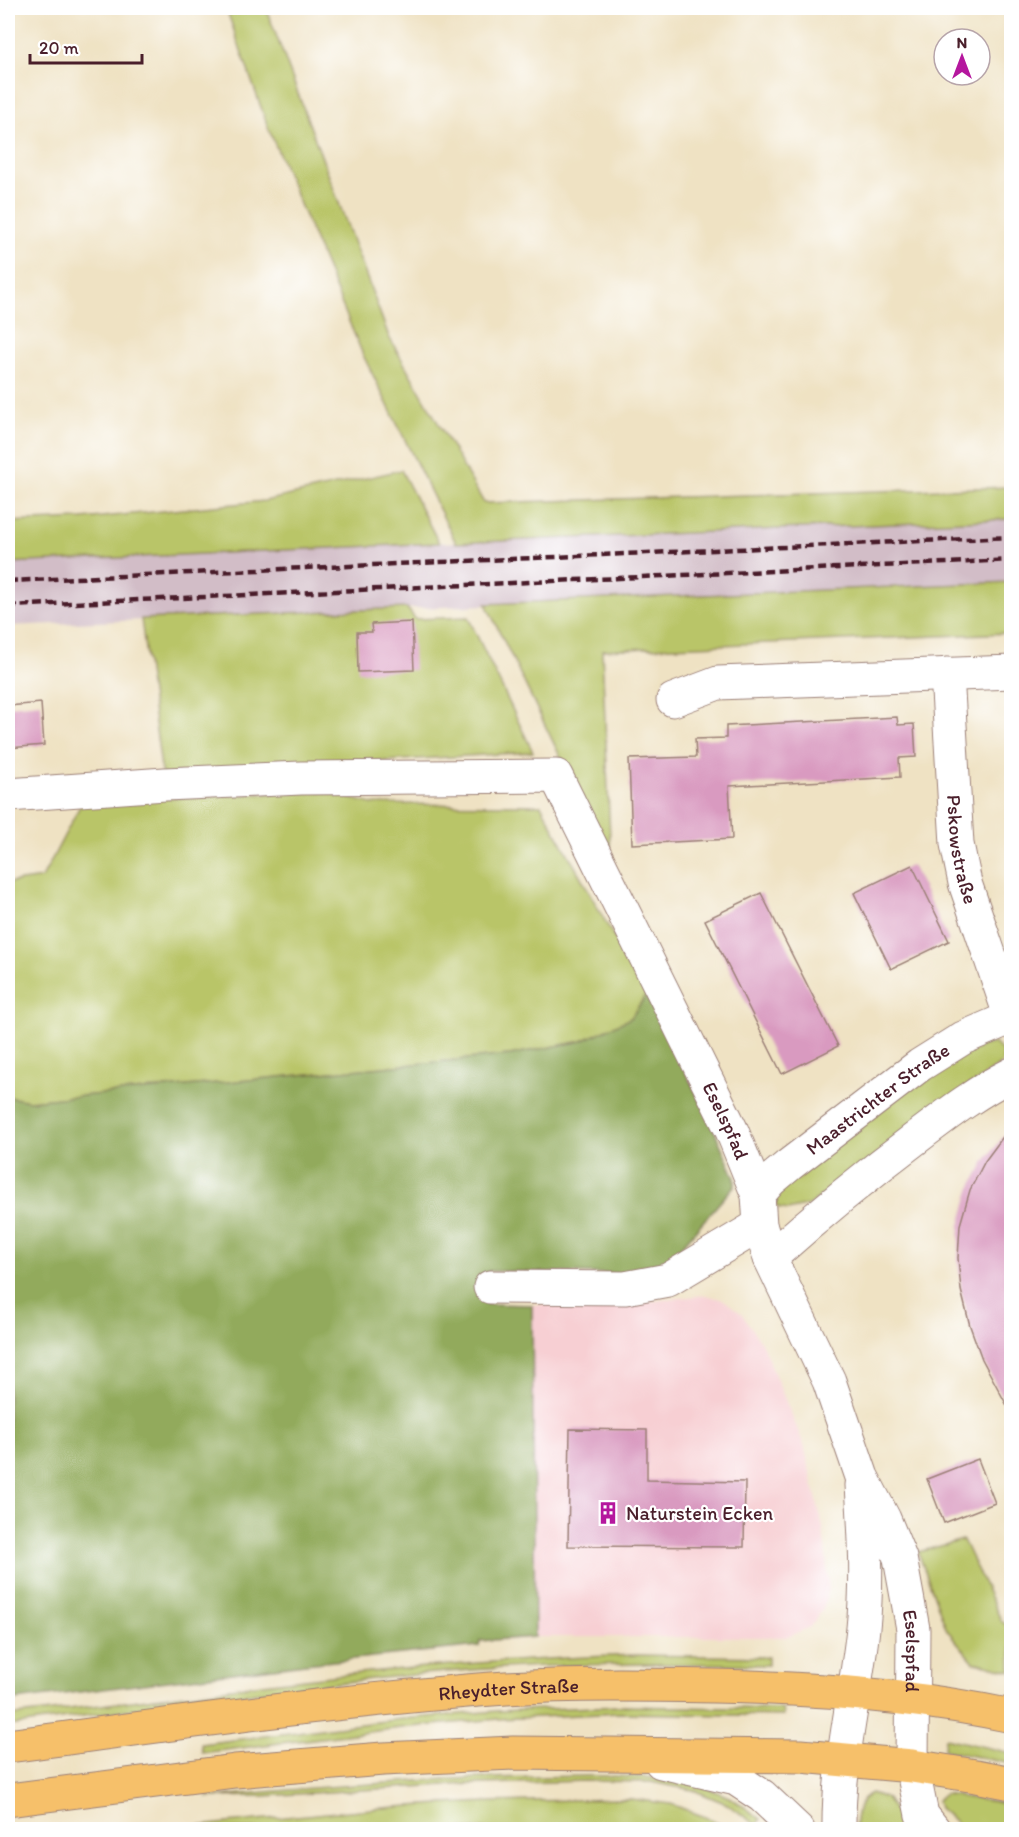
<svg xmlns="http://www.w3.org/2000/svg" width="1019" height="1837" font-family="Itim,sans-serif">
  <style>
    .built { fill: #f7cfd3 }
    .industrial { fill: #d2bdc7 }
    .green { fill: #b9c567; stroke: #827249; stroke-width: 1.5 }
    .forest { fill: #92aa5c; stroke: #6e6444; stroke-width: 1.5 }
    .building { fill: #d99ac0 }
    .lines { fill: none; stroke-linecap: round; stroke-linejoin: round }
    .minor-casing { stroke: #9c8077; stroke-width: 35 }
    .major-casing { stroke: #9c8077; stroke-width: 35 }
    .minor { stroke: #fff; stroke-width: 33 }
    .major { stroke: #f6c06b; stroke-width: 33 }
    .rail { stroke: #4a1f2b; stroke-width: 4.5; stroke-dasharray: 9 4.5; stroke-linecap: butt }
    .labels { text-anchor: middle; stroke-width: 4.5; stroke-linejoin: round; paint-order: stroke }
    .street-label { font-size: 20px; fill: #4a1f2b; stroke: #fff }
    .poi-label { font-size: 20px; fill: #4a1f2b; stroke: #fff; text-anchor: start }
  </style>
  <rect width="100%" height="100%" fill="#fff"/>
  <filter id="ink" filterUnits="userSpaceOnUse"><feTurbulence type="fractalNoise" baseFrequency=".0167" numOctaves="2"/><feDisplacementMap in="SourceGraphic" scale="12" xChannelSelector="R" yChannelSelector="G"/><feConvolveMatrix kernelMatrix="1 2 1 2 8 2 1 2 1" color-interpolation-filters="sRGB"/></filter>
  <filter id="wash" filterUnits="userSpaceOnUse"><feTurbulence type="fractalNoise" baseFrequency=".008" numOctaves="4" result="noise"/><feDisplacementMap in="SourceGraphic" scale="24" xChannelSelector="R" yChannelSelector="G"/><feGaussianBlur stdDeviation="1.35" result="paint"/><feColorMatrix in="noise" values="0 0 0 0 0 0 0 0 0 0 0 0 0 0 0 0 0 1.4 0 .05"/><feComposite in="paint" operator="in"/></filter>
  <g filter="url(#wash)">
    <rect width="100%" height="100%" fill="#efe2c3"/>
    <!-- built -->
    <path class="built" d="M 706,1295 L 724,1300 L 742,1314 L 762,1344 L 804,1445 L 823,1527 L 829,1589 L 823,1609 L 810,1627 L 788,1637 L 535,1637 L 532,1305 L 637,1303 Z"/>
    <!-- industrial -->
    <path class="industrial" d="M 1012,519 L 1011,582 L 8,626 L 8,563 L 439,543 Z"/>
    <!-- green -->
    <g class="green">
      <path d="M 226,8 L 266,8 L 389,337 L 484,503 L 1011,487 L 1011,519 L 456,543 L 363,355 L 269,130 Z"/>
      <path d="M 401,470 L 439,543 L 8,563 L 8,522 L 82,519 L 265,501 Z"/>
      <path d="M 1011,582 L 1011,633 L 602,650 L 611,861 L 486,604 Z"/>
      <path d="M 407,608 L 415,619 L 468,617 L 533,752 L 162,775 L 141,619 Z"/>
      <path d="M 322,791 L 372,804 L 541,805 L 646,995 L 631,1018 L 582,1041 L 510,1055 L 29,1101 L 8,1097 L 8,883 L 42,878 L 82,802 Z"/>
      <path d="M 995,1043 L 1002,1051 L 1003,1062 L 809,1205 L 788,1210 L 778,1208 L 775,1200 L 778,1190 L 924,1076 L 984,1045 Z"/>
      <path d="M 963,1540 L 1002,1622 L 1011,1627 L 1011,1671 L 974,1662 L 947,1630 L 918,1552 Z"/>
      <path d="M 636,1655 L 768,1657 L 768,1665 C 652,1663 537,1663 423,1674 C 284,1687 146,1708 8,1726 L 8,1716 C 107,1706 206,1690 305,1679 C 415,1666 526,1659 636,1655 Z"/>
      <path d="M 620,1706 L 782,1709 L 783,1716 L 620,1713 L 499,1719 L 401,1728 L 202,1753 L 201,1744 L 401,1719 L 498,1711 Z"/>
      <path d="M 945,1738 L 1011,1753 L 1011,1764 L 944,1750 Z"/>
      <path d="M 586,1776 C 637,1776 684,1775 731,1798 C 741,1804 751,1812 761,1819 L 756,1825 L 727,1804 L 693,1790 L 651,1782 L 586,1781 L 444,1785 L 264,1796 L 207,1797 L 313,1788 L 447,1779 Z"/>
      <path d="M 871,1793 L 886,1798 L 906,1829 L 855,1830 C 856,1815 858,1799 871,1793 Z"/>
      <path d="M 945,1794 L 1006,1804 L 1011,1808 L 1011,1829 L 970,1829 L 959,1825 L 939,1808 L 937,1800 Z"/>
      <path d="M 631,1799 L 671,1804 L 713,1820 L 726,1829 L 623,1829 L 608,1823 L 621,1829 L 172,1829 C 257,1820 342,1810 426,1805 C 495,1801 563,1800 631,1799 Z"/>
    </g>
    <!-- forest -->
    <path class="forest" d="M 646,995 L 709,1118 L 735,1178 L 735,1185 L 667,1263 L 625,1274 L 488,1271 L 486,1304 L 532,1305 L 535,1637 L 480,1641 L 479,1646 L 305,1664 L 8,1701 L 8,1097 L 29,1101 L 510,1055 L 582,1041 L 631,1018 Z"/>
    <g id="blocks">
      <!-- building -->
      <g class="building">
        <path d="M 412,622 L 414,670 L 358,672 L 357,632 L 372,632 L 371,624 Z"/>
        <path d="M 41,703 L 44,745 L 8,748 L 8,706 Z"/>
        <path d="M 897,717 L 898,725 L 914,724 L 916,757 L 899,758 L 900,777 L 729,786 L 732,839 L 632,844 L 629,759 L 696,757 L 695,739 L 726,738 L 726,726 Z"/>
        <path d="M 912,865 L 949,941 L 891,969 L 854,893 Z"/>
        <path d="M 761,893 L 838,1046 L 782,1074 L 705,920 Z"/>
        <path d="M 1011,1126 L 1011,1413 L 982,1359 L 970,1326 L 961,1290 L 958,1258 L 960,1225 L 970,1190 L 985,1161 Z"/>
        <path d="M 570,1429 L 647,1430 L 647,1480 L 745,1482 L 744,1547 L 568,1546 Z"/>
        <path d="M 978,1459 L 995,1503 L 944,1523 L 927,1479 Z"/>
      </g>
    </g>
  </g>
  <g filter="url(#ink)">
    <use href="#blocks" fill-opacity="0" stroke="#9c8077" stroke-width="1.5"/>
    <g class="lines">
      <!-- minor casing -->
      <g class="minor-casing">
        <g id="minor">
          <path id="s1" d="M 947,674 L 957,844 L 965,883 L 1012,1021"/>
          <path d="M 673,700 L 718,683 L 1012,672"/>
          <path id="s2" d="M 8,795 L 165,784 L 301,778 L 556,776 L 732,1131 L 758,1195 L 760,1225 L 770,1258 L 829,1381 L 862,1477 L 884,1519 L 900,1558 L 913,1629 L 912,1766 L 922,1815 L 934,1830"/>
          <path id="s3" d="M 758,1195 L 771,1180 L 789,1165 L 920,1065 L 963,1038 L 1012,1017"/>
          <path d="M 770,1258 C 818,1215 868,1174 920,1135 C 949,1113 978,1091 1012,1074"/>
          <path d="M 490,1287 L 625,1288 L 668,1280 L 760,1225"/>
          <path d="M 661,1762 L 736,1779 L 762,1796 L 798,1830"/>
          <path d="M 839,1830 C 838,1761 856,1695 863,1628 C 868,1581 865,1533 862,1485"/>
        </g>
      </g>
      <!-- major casing -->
      <g class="major-casing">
        <g id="major">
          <path id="s4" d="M 8,1746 C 173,1724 339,1700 506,1688 C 575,1684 645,1685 714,1686 C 814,1688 914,1695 1012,1716"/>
          <path d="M 8,1800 L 235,1771 L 383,1759 L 513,1753 L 801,1756 L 912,1766 L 976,1776 L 1012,1783"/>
        </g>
      </g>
      <!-- minor -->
      <use href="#minor" class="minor"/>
      <!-- major -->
      <use href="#major" class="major"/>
      <!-- rail -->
      <g class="rail">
        <path d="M 8,581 L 1012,537"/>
        <path d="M 8,606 L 1012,560"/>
      </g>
    </g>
  </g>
  <!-- icons -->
  <defs>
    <g id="building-bare" transform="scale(1.8)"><path d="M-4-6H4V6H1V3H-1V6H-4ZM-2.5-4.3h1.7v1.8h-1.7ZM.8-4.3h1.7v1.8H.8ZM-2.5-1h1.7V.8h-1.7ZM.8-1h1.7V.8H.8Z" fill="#b5179e" stroke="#fff" stroke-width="2.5" paint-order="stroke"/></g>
  </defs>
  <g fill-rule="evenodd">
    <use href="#building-bare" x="608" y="1513"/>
  </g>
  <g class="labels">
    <!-- street labels -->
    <g class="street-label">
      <text dy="7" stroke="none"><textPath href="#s1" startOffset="176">Pskowstraße</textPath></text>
      <text dy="7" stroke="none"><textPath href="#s3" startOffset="154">Maastrichter Straße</textPath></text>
      <text dy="7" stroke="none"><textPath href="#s2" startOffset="933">Eselspfad</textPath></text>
      <text dy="7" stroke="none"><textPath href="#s2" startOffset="1500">Eselspfad</textPath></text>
      <text dy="7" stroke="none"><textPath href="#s4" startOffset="504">Rheydter Straße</textPath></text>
    </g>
    <!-- poi labels -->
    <g class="poi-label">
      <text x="626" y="1520">Naturstein Ecken</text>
    </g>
  </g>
  <!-- margin -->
  <rect width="1019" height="1837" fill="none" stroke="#fff" stroke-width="30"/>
  <!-- north arrow -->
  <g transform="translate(962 57)"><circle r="28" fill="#ffffff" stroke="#b7a5aa" stroke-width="1.5"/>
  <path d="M0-4.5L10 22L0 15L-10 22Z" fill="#b5179e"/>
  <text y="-9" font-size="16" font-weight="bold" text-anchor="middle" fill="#4a1f2b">N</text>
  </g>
  <!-- scale -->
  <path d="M30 54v9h112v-9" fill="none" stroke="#4a1f2b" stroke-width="3"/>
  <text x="39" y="54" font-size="18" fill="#4a1f2b" stroke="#ffffff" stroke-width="4.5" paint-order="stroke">20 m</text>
</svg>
